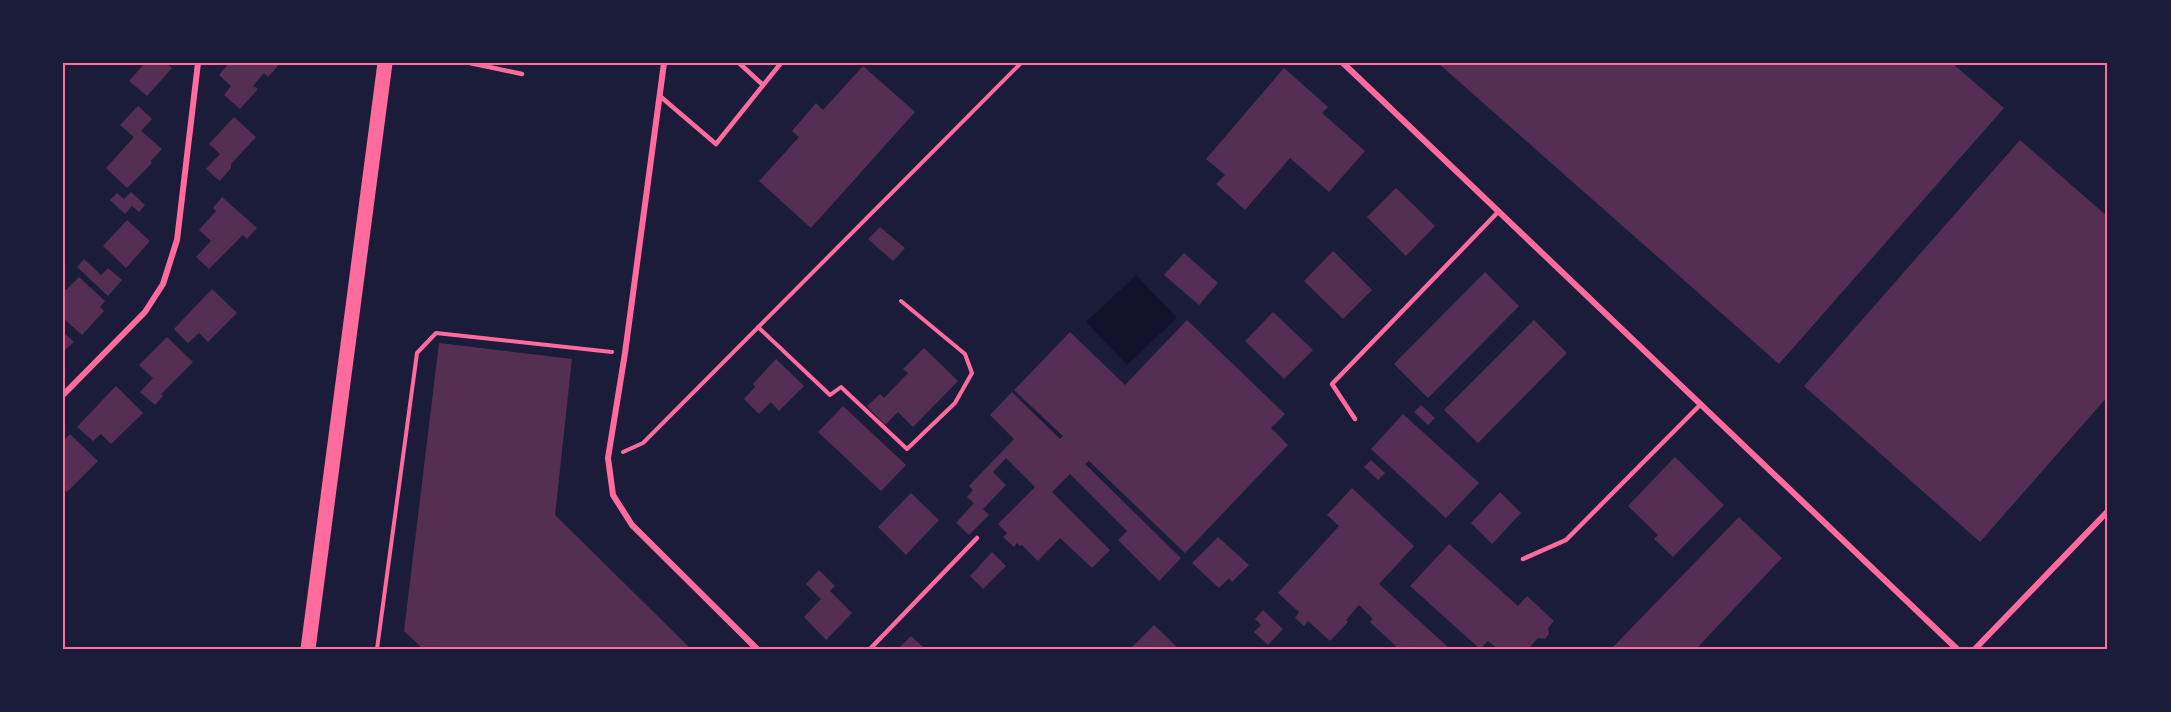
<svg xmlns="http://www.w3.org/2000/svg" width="2171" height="712" font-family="Raleway,sans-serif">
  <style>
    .water { fill: #12122b }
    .building { fill: #542f53 }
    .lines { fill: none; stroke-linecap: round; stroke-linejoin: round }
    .path { stroke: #ff6b9d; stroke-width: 4 }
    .service { stroke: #ff6b9d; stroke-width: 4.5 }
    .minor { stroke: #ff6b9d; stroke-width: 6 }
    .primary { stroke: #ff6b9d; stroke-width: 15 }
    .neatline { fill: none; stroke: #ff6b9d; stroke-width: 2 }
  </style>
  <rect width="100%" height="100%" fill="#1b1b3a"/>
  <!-- water -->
  <path class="water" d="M 1136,275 L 1177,318 L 1127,365 L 1086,322 Z"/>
  <!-- building -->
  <g class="building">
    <path d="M 145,63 L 166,63 L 172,68 L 147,96 L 129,81 Z"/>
    <path d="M 227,63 L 275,63 L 278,66 L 268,77 L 264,73 L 253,86 L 258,89 L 240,109 L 224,95 L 231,86 L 219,75 L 228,64 Z"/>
    <path d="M 1438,63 L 1952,63 L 2004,108 L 1779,364 Z"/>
    <path d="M 863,66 L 915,112 L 811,228 L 759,181 L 799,137 L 792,131 L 816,103 L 823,110 Z"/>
    <path d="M 1284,68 L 1328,107 L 1322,113 L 1365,151 L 1329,192 L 1290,158 L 1245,210 L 1216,184 L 1225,175 L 1206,159 Z"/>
    <path d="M 138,106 L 152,119 L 141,131 L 162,149 L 151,161 L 152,163 L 127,188 L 106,168 L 134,137 L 120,125 Z"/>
    <path d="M 234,117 L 256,137 L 231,164 L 231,168 L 220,181 L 206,169 L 220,154 L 209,144 Z"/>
    <path d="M 2020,140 L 2108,217 L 2108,396 L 1980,542 L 1804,386 Z"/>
    <path d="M 1396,188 L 1435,226 L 1406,256 L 1367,217 Z"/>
    <path d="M 131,192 L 145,205 L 139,212 L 132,206 L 125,214 L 110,200 L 117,193 L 124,199 Z"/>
    <path d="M 222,197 L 257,228 L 247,239 L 243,235 L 209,269 L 196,257 L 211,241 L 199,230 L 216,211 L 213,208 Z"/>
    <path d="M 127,220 L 150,241 L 126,268 L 103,246 Z"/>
    <path d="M 880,227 L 905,248 L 893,261 L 868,239 Z"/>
    <path d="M 1333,251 L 1372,290 L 1343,319 L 1304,281 Z"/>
    <path d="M 1184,253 L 1218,283 L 1199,305 L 1164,275 Z"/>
    <path d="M 84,259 L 101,275 L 108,268 L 122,280 L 108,296 L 77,267 Z"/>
    <path d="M 1485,272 L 1519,306 L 1428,398 L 1394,364 Z"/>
    <path d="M 79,277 L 105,301 L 100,307 L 104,311 L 82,335 L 63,318 L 63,287 L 66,290 Z"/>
    <path d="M 212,289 L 237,313 L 208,342 L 199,333 L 188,343 L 174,329 Z"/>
    <path d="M 1273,312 L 1313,350 L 1284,379 L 1245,341 Z"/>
    <path d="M 1187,320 L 1285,414 L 1271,428 L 1288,445 L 1185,553 L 1089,461 L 1085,464 L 1181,558 L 1159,581 L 1118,540 L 1127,531 L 1070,474 L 1052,492 L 1110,550 L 1092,568 L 1060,538 L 1038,561 L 1022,545 L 1020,546 L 1017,543 L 1014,547 L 1003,537 L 1007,533 L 998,524 L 1035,487 L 1006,458 L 993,472 L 1006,485 L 983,509 L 989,515 L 969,535 L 956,523 L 974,503 L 967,497 L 973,490 L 969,486 L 1014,439 L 990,415 L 1012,392 L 1060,439 L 1063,436 L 1014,390 L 1070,332 L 1125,385 Z"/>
    <path d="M 1534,320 L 1567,353 L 1478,443 L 1444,410 Z"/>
    <path d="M 63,332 L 74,342 L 63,352 Z"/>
    <path d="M 167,337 L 193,362 L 161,394 L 163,396 L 155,405 L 140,392 L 153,378 L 139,365 Z"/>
    <path d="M 439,343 L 572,359 L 555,515 L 691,649 L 423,649 L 404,631 Z"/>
    <path d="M 924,348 L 958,381 L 913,427 L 898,412 L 885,425 L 867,406 L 880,394 L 884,398 L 908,373 L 903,369 Z"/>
    <path d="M 776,359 L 804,386 L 779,411 L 771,402 L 759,414 L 744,399 L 755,387 L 753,384 Z"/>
    <path d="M 116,386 L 143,413 L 111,444 L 101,434 L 93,441 L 77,427 Z"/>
    <path d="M 1421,405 L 1435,418 L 1428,425 L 1414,412 Z"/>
    <path d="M 843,406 L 906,465 L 881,491 L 818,432 Z"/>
    <path d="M 1403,414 L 1479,483 L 1446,518 L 1371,449 Z"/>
    <path d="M 70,434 L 98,461 L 67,492 L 63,488 L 63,441 Z"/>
    <path d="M 1675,457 L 1724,505 L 1673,557 L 1654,539 L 1658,535 L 1628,506 Z"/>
    <path d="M 1371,460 L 1385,473 L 1378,480 L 1364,467 Z"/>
    <path d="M 1352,488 L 1414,546 L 1379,584 L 1450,649 L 1399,649 L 1370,622 L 1373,619 L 1359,605 L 1346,620 L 1348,622 L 1330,641 L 1308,621 L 1304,626 L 1295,618 L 1299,612 L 1278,593 L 1339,526 L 1327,515 Z"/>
    <path d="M 1500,492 L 1521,513 L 1492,544 L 1471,523 Z"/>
    <path d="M 911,493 L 939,520 L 906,555 L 878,527 Z"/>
    <path d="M 1739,517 L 1782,558 L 1696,649 L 1611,649 Z"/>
    <path d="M 1218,537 L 1249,565 L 1232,582 L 1229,578 L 1219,588 L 1192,563 Z"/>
    <path d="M 1449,544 L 1518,606 L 1527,596 L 1554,621 L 1548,628 L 1549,634 L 1545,639 L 1538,638 L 1528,649 L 1498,649 L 1488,641 L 1480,649 L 1410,586 Z"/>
    <path d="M 992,552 L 1006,566 L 983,589 L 970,576 Z"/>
    <path d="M 819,570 L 835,586 L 830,591 L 852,613 L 826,640 L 804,617 L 821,599 L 806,584 Z"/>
    <path d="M 1263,610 L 1283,629 L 1268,645 L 1254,632 L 1261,625 L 1255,619 Z"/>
    <path d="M 1154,625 L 1179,649 L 1130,649 Z"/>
    <path d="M 911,636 L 923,647 L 921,649 L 898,649 Z"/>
  </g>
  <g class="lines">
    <!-- path -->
    <g class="path">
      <path d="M 758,327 L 830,395 L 841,387 L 907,449 L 955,403 L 972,373 L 965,354 L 901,301"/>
      <path d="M 623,452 L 643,443 L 1021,63"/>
      <path d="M 377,649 L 417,353 L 436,333 L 612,352"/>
    </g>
    <!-- service -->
    <g class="service">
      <path d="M 470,63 L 522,74"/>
      <path d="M 739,63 L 763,85"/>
      <path d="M 661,97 L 716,144 L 781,63"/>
      <path d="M 1355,419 L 1332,384 L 1499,211"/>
      <path d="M 1523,559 L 1566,540 L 1701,404"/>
      <path d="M 870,649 L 977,538"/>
    </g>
    <!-- minor -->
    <g class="minor">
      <path d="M 664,63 L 625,353 L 608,458 L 613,495 L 632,525 L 757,649"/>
      <path d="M 1343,63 L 1957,649"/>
      <path d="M 63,395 L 145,312 L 163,284 L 177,240 L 198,63"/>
      <path d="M 1975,649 L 2108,511"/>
    </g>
    <!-- primary -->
    <path class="primary" d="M 308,649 L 385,63"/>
  </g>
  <!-- border -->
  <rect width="2171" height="712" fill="none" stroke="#1b1b3a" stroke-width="129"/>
  <rect x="64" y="64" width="2042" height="584" class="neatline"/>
</svg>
